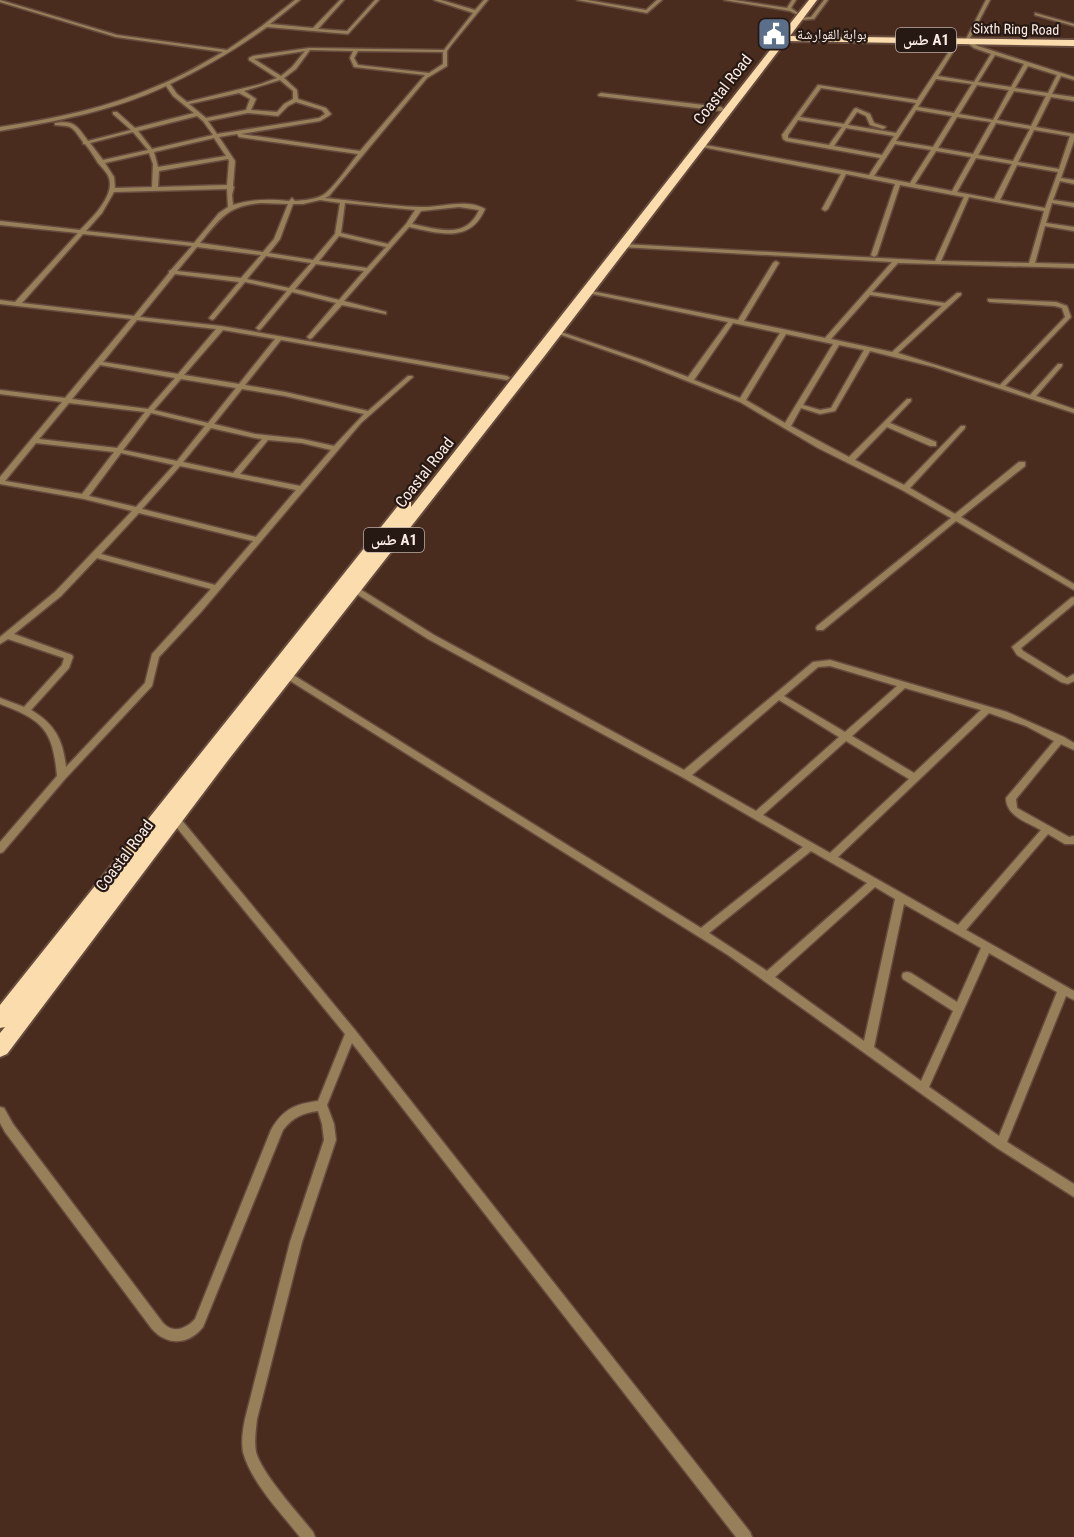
<svg xmlns="http://www.w3.org/2000/svg" width="1074" height="1537" font-family="'Roboto Condensed','Noto Naskh Arabic',sans-serif">
  <style>
    .lines { fill: none; stroke-linecap: round; stroke-linejoin: round }
    .minor-casing { stroke: #664b3e; stroke-width: 3 }
    .trunk-casing { stroke: #664b3e; stroke-width: 4 }
    .minor { fill: #977f5a; fill-rule: evenodd }
    .trunk { fill: #fbdcac; fill-rule: evenodd }
    .labels { text-anchor: middle; stroke-width: 4.5; stroke-linejoin: round; paint-order: stroke }
    .far-street-label { font-size: 14px; fill: #fdede6; stroke: #261812 }
    .far-poi-label { font-size: 14px; fill: #fdede6; stroke: #261812; text-anchor: start }
    .shield { fill: #261812; stroke: #bcada6; stroke-width: 1.5 }
    .shield-label { font-size: 15px; font-weight: bold; fill: #fdede6 }
    .street-label { font-size: 16px; fill: #fdede6; stroke: #261812 }
  </style>
  <rect width="100%" height="100%" fill="#492c1e"/>
  <g class="lines">
    <!-- minor casing -->
    <g class="minor-casing">
      <g id="minor">
        <path d="M 0,0 L 117,35 L 227,50 L 262,26 L 295,0 L 300,0 L 270,24 L 313,28 L 340,0 L 344,0 L 318,29 L 347,31 L 375,0 L 379,0 L 348,34 L 267,27 C 236,49 204,68 170,84 L 177,94 L 187,102 L 261,84 L 277,78 L 249,60 L 249,58 L 253,56 L 309,48 L 444,50 L 473,13 L 434,0 L 441,0 L 475,10 L 484,0 L 488,0 L 452,44 L 447,51 L 447,66 L 427,78 L 329,196 L 325,198 C 357,201 388,206 420,207 C 441,208 465,198 485,209 C 470,244 439,233 409,227 L 344,301 L 386,312 L 386,314 L 342,305 L 312,338 L 310,339 L 307,337 L 308,336 L 336,303 L 292,292 L 261,329 L 259,330 L 256,328 L 257,327 L 287,291 L 245,282 L 214,319 L 212,320 L 209,318 L 239,282 L 175,274 L 140,317 L 221,326 L 507,376 L 510,378 L 507,380 L 281,340 L 245,385 L 285,392 L 368,411 L 408,376 L 412,376 L 413,377 L 361,423 L 201,612 L 159,657 L 152,686 L 65,779 L 3,852 L 0,853 L 0,842 L 57,776 C 53,730 43,720 0,704 L 0,698 L 24,707 L 62,665 L 64,658 L 8,639 L 0,644 L 0,637 L 55,592 L 132,511 L 84,499 L 0,484 L 0,477 L 62,402 L 0,394 L 0,390 L 65,398 L 131,319 L 0,304 L 0,300 L 15,302 L 78,233 L 0,225 L 0,221 L 80,230 C 91,219 115,196 109,178 C 107,172 102,168 98,163 C 95,158 90,150 85,144 L 83,144 L 83,142 C 72,127 74,126 55,125 L 55,123 C 75,120 77,126 88,141 L 131,130 L 113,114 L 113,112 L 117,112 L 135,128 L 194,113 L 173,96 L 166,86 C 114,111 56,121 0,131 L 0,127 C 54,119 107,108 157,86 C 180,77 202,64 223,52 L 116,37 L 0,2 ZM 310,50 L 353,51 L 350,58 L 354,67 L 425,75 L 360,151 L 241,134 L 320,121 L 330,115 L 331,114 L 326,108 L 298,99 L 297,90 L 284,78 L 296,69 ZM 305,51 L 292,67 L 281,76 L 254,59 ZM 358,51 L 443,52 L 443,64 L 429,73 L 358,65 L 354,58 ZM 280,80 L 293,91 L 293,99 L 284,104 L 277,112 L 251,110 L 256,99 L 244,91 ZM 239,93 L 250,99 L 246,110 L 206,118 L 189,104 ZM 296,102 L 322,110 L 325,114 L 319,118 L 217,134 L 208,121 L 248,113 L 278,116 L 288,106 ZM 197,116 L 203,121 L 213,135 L 152,149 L 138,131 ZM 133,132 L 148,150 L 103,160 L 90,143 ZM 237,134 L 239,137 L 358,154 C 350,164 333,189 323,195 C 314,200 304,200 295,201 L 292,198 L 289,201 C 269,199 252,199 233,205 L 232,195 L 234,187 L 233,186 L 235,161 L 219,137 ZM 214,138 L 226,156 L 158,167 L 154,152 ZM 149,153 L 153,164 L 152,187 L 115,188 L 114,177 L 105,163 ZM 228,159 L 229,161 L 227,185 L 158,187 L 159,171 ZM 227,189 L 228,207 L 219,213 L 194,243 L 86,231 L 102,213 L 114,192 ZM 320,200 L 340,203 L 335,234 L 313,260 L 269,253 L 280,239 L 293,204 L 303,204 ZM 261,203 L 288,204 L 274,239 L 263,252 L 200,243 C 221,218 227,206 261,203 ZM 345,203 L 415,210 L 406,224 L 388,244 L 341,233 ZM 459,207 L 479,210 C 466,240 437,229 412,224 L 421,211 ZM 83,234 L 192,246 L 171,270 L 169,271 L 169,273 L 134,316 L 22,303 ZM 339,236 L 386,247 L 367,268 L 319,261 ZM 197,247 L 261,255 L 241,278 L 177,271 ZM 266,256 L 311,263 L 289,288 L 247,279 ZM 316,264 L 364,271 L 339,300 L 295,289 ZM 137,320 L 216,329 L 178,374 L 103,362 ZM 223,330 L 275,339 L 239,384 L 184,375 ZM 100,365 L 175,378 L 148,409 L 72,399 ZM 181,379 L 236,388 L 208,423 L 154,410 ZM 242,389 L 285,396 L 364,414 L 334,446 L 302,439 L 255,434 L 214,424 ZM 69,403 L 145,412 L 117,448 L 39,439 ZM 151,413 L 205,426 L 177,461 L 123,450 ZM 211,428 L 255,438 L 262,439 L 233,473 L 183,462 ZM 268,440 L 302,443 L 331,450 L 300,486 L 240,474 ZM 36,443 L 114,452 L 82,494 L 5,481 ZM 121,453 L 174,465 L 136,507 L 89,496 ZM 180,466 L 296,490 L 256,537 L 142,509 ZM 139,513 L 253,541 L 215,585 L 101,554 ZM 97,558 L 211,589 L 152,654 L 145,683 L 66,767 C 63,740 55,724 31,710 L 69,668 L 73,657 L 72,655 L 14,634 L 61,596 Z"/>
        <path d="M 577,0 L 587,0 L 646,10 L 657,0 L 662,0 L 647,13 Z"/>
        <path d="M 724,0 L 734,0 L 787,8 L 792,0 L 796,0 L 791,8 L 798,13 L 796,14 L 790,11 Z"/>
        <path d="M 824,0 L 828,0 L 814,19 L 798,20 L 798,18 L 811,17 Z"/>
        <path d="M 986,0 L 990,0 L 970,38 L 966,39 Z"/>
        <path d="M 1035,13 L 1074,24 L 1074,26 L 1035,15 Z"/>
        <path d="M 958,40 L 960,41 L 938,76 L 974,82 L 991,54 L 974,48 L 966,42 L 966,41 L 968,40 L 978,46 L 1074,77 L 1074,80 L 1061,76 L 1052,94 L 1074,97 L 1074,101 L 1051,97 L 1036,127 L 1074,134 L 1074,141 L 1061,178 L 1074,180 L 1074,184 L 1060,181 L 1053,200 L 1074,203 L 1074,207 L 1052,203 L 1046,223 L 1074,227 L 1074,231 L 1045,226 L 1035,263 L 1074,264 L 1074,268 L 898,263 L 872,292 L 945,303 L 957,293 L 961,293 L 961,295 L 898,353 L 1000,385 L 1065,317 L 1062,308 L 1055,306 L 990,302 L 988,301 L 988,299 L 1056,302 L 1067,306 L 1071,317 L 1070,318 L 1005,386 L 1030,395 L 1058,364 L 1062,364 L 1062,366 L 1036,396 L 1074,409 L 1074,413 L 934,367 L 870,351 L 835,411 L 820,414 L 801,408 L 791,426 L 849,457 L 907,399 L 911,399 L 911,401 L 890,423 L 936,442 L 936,446 L 930,446 L 887,427 L 855,460 L 904,485 L 961,426 L 965,426 L 965,428 L 910,488 L 955,514 L 1019,462 L 1025,462 L 1025,466 L 961,517 L 1074,584 L 1074,590 L 956,521 L 823,630 L 817,630 L 816,628 L 817,626 L 951,518 L 902,490 L 818,448 L 740,402 L 639,362 L 553,332 L 558,331 L 643,360 L 688,377 L 728,322 L 588,293 L 585,291 L 586,290 L 738,320 L 773,263 L 776,261 L 779,263 L 744,321 L 825,338 L 892,262 L 621,247 L 620,246 L 623,244 L 935,261 L 964,197 L 900,185 L 877,255 L 874,257 L 871,255 L 895,184 L 846,174 L 828,209 L 825,211 L 822,209 L 841,174 L 697,146 L 700,144 L 869,175 L 880,158 L 786,141 L 783,139 L 782,135 L 818,85 L 917,100 L 956,41 ZM 995,55 L 1024,64 L 1011,87 L 978,82 ZM 1028,66 L 1057,75 L 1048,93 L 1015,88 ZM 936,79 L 972,84 L 954,113 L 918,107 ZM 977,85 L 1009,90 L 993,120 L 959,114 ZM 821,88 L 916,103 L 896,133 L 848,125 L 857,112 L 866,116 L 870,125 L 883,129 L 886,127 L 874,123 L 870,114 L 856,108 L 854,109 L 844,124 L 800,117 ZM 1014,91 L 1046,96 L 1031,126 L 997,120 ZM 916,110 L 952,116 L 933,147 L 896,141 ZM 957,117 L 991,122 L 973,154 L 938,148 ZM 798,120 L 842,127 L 829,145 L 788,138 L 788,135 ZM 996,123 L 1030,129 L 1013,161 L 978,155 ZM 846,128 L 894,136 L 882,155 L 834,146 ZM 1034,130 L 1070,136 L 1059,169 L 1018,162 ZM 895,144 L 931,150 L 910,183 L 874,176 ZM 936,151 L 971,157 L 952,191 L 915,184 ZM 976,158 L 1012,164 L 994,199 L 957,192 ZM 1017,165 L 1058,172 L 1045,208 L 1000,200 ZM 969,197 L 1044,211 L 1029,263 L 941,261 ZM 870,295 L 942,306 L 892,352 L 831,339 ZM 733,323 L 780,333 L 740,398 L 694,380 ZM 786,334 L 833,344 L 785,423 L 746,400 ZM 839,345 L 864,350 L 831,408 L 820,410 L 803,405 Z"/>
        <path d="M 601,93 L 721,107 L 724,109 L 721,111 L 599,96 L 598,95 Z"/>
        <path d="M 355,586 L 434,635 L 684,770 L 813,662 L 830,660 L 1007,712 L 1064,737 L 1074,743 L 1074,750 L 1061,744 L 1016,799 L 1017,808 L 1069,837 L 1074,836 L 1074,844 L 1065,844 L 1048,834 L 966,930 L 1074,991 L 1074,1000 L 1066,996 L 1007,1142 L 1074,1184 L 1074,1197 L 997,1148 L 728,955 L 284,677 L 283,675 L 284,673 L 290,673 L 701,928 L 803,847 L 682,777 L 428,639 L 352,591 L 351,589 L 352,587 ZM 830,666 L 897,686 L 845,732 L 784,696 L 818,667 ZM 905,688 L 981,710 L 914,773 L 852,736 ZM 779,700 L 839,737 L 756,811 L 692,775 ZM 989,713 L 1026,726 L 1054,741 L 1006,798 C 1006,816 1027,822 1041,830 L 958,925 L 838,857 ZM 846,741 L 909,779 L 830,853 L 763,815 ZM 811,851 L 867,883 L 767,971 L 709,933 ZM 875,887 L 895,899 L 864,1041 L 775,977 ZM 904,904 L 981,948 L 957,1002 L 911,973 L 907,972 L 903,973 L 902,976 L 903,979 L 953,1011 L 921,1081 L 874,1047 ZM 989,953 L 1057,992 L 999,1136 L 929,1087 Z"/>
        <path d="M 1074,597 L 1074,604 L 1021,648 L 1023,651 L 1067,678 L 1074,674 L 1074,681 L 1068,684 L 1061,682 L 1017,655 L 1012,647 L 1071,598 Z"/>
        <path d="M 172,811 L 175,812 L 355,1030 L 750,1532 L 752,1537 L 736,1537 L 352,1043 L 327,1105 L 334,1124 L 336,1140 L 302,1242 L 257,1419 C 256,1429 254,1441 256,1452 C 262,1474 298,1513 313,1532 L 315,1537 L 300,1537 C 281,1513 251,1482 243,1452 C 241,1441 243,1429 245,1419 L 290,1242 L 324,1140 L 322,1124 L 318,1111 C 303,1113 293,1117 283,1130 L 203,1327 C 189,1345 167,1346 152,1329 L 5,1132 L 0,1123 L 0,1107 L 4,1108 L 13,1124 L 163,1323 C 173,1334 186,1329 195,1319 L 271,1130 C 283,1109 295,1104 318,1101 L 345,1034 L 169,818 L 167,815 L 169,812 Z"/>
      </g>
    </g>
    <!-- trunk casing -->
    <g class="trunk-casing">
      <path id="trunk" d="M 809,0 L 817,0 L 790,36 L 1074,40 L 1074,46 L 786,41 L 543,358 L 229,759 L 7,1054 L 0,1057 L 0,1033 L 5,1027 L 0,1028 L 0,1005 L 401,502 L 411,502 L 411,507 L 778,40 L 775,38 L 776,36 L 781,35 Z"/>
    </g>
    <!-- minor -->
    <use href="#minor" class="minor"/>
    <!-- trunk -->
    <use href="#trunk" class="trunk"/>
  </g>
  <!-- icons -->
  <defs>
    <g id="civic-square" transform="scale(1.725)"><rect x="-9" y="-9" width="18" height="18" rx="4" fill="#5c6f8a" stroke="#261812"/><path d="M-.6-6.5H3V-4.5H.6V-3L4-1V1h2V6H-6V1h2V-1L-.6-3ZM-1.2 2.5V6h2.4V2.5Z" fill="#fff"/></g>
  </defs>
  <g fill-rule="evenodd">
    <use href="#civic-square" x="774" y="34"/>
  </g>
  <g class="labels">
    <!-- far-street labels -->
    <g class="far-street-label">
      <text transform="translate(1016 29) rotate(1)" y="5">Sixth Ring Road</text>
    </g>
    <!-- far-poi labels -->
    <g class="far-poi-label">
      <text x="797" y="39">بوابة القوارشة</text>
    </g>
    <!-- shield labels -->
    <g class="shield">
      <rect x="896" y="28" width="60" height="24" rx="4.5"/>
      <rect x="364" y="528" width="60" height="24" rx="4.5"/>
    </g>
    <g class="shield-label">
      <text x="926" y="45">طس A1</text>
      <text x="394" y="545">طس A1</text>
    </g>
    <!-- street labels -->
    <g class="street-label">
      <text transform="translate(722 89) rotate(-52)" y="6">Coastal Road</text>
      <text transform="translate(424 472) rotate(-52)" y="6">Coastal Road</text>
      <text transform="translate(124 855) rotate(-53)" y="6">Coastal Road</text>
    </g>
  </g>
</svg>
